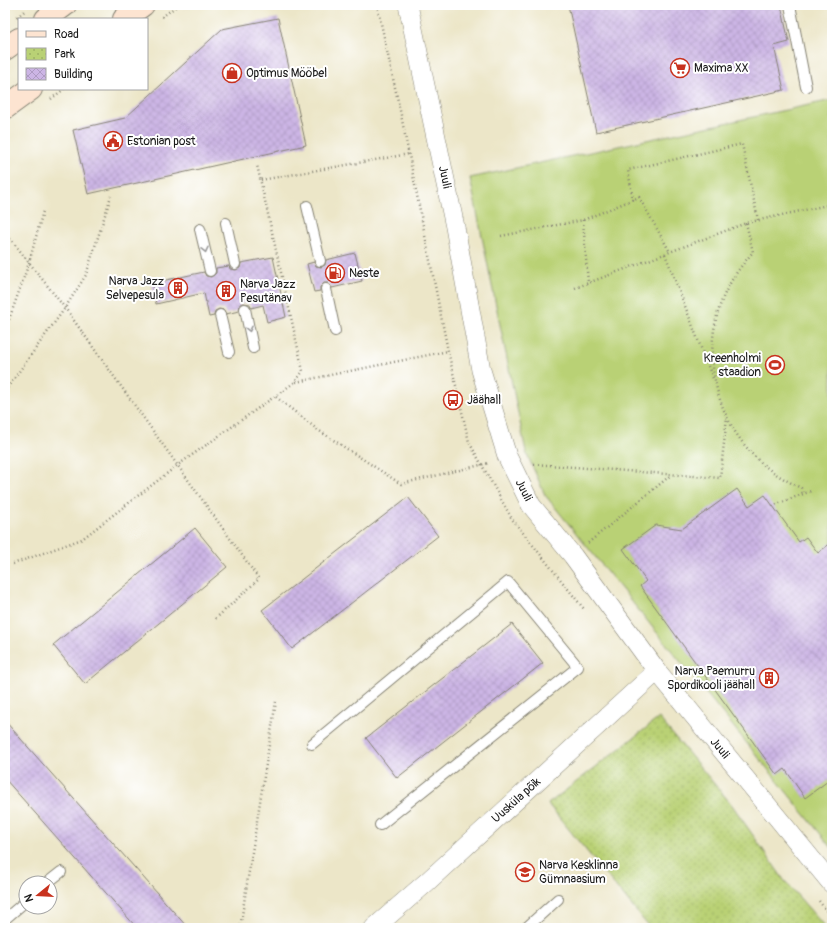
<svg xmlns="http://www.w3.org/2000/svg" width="837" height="933" font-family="Pangolin,sans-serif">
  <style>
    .grass { fill: #b9d175; stroke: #6a7648 }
    .park { fill: url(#park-dots); stroke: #6a7648 }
    .building { fill: url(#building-cross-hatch) }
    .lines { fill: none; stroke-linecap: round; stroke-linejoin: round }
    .service-casing { stroke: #848172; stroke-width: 12 }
    .minor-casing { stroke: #848172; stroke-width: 20 }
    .secondary-casing { stroke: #848172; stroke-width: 24 }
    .path { stroke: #848172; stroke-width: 2.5; stroke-dasharray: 1 3; stroke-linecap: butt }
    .service { stroke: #fff; stroke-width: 10 }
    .minor { stroke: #fff; stroke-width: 19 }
    .secondary { stroke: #fde4d1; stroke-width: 22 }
    .oneway { stroke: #999 }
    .labels { text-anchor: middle; stroke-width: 4; stroke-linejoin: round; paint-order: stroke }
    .poi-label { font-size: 12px; fill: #1c1c1c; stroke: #fff; text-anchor: start }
    .street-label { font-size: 12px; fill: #1c1c1c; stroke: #fff }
  </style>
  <defs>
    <pattern id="park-dots" width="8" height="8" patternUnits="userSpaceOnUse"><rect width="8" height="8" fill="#b9d175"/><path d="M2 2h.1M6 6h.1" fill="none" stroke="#9eb365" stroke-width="1.8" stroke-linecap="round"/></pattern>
    <pattern id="building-cross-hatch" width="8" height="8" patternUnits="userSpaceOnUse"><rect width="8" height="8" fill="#ccb5e5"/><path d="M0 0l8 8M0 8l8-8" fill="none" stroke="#af9bc4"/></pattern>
  </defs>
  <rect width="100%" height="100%" fill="#fff"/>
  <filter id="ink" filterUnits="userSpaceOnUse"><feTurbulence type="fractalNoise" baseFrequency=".025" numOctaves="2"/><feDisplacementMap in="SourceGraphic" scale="8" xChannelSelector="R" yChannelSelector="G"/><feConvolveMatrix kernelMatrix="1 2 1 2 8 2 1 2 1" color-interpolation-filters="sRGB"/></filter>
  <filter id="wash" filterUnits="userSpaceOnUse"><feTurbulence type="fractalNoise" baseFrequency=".012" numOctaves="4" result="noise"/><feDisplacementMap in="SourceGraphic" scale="16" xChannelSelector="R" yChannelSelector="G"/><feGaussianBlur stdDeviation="0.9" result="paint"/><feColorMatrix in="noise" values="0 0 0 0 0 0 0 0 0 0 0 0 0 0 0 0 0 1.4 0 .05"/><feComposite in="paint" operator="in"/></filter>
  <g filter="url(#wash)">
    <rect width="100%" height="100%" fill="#ece6c8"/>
    <!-- grass -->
    <path class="grass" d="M 832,100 L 832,848 L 545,495 L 526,452 L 470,178 Z"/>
    <!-- park -->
    <path class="park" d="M 659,718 L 732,805 L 784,880 L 826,928 L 650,928 L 548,804 Z"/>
    <g id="blocks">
      <!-- building -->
      <g class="building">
        <path d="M 568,5 L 781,5 L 789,42 L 774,46 L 784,90 L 596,132 Z"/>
        <path d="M 278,18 L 306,145 L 88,194 L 73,130 L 125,118 L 222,29 Z"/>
        <path d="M 355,253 L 362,281 L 332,288 L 328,283 L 324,283 L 320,287 L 320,291 L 314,292 L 307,264 L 314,262 L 316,266 L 321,267 L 325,265 L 326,260 Z"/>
        <path d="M 273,257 L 286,317 L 267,322 L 263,305 L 251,308 L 250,304 L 244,303 L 240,304 L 239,311 L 226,314 L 224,310 L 219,309 L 215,311 L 214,316 L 209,317 L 204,293 L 156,304 L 152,283 L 204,272 L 206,276 L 211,277 L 216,273 L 216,268 L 229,266 L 230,269 L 236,270 L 240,268 L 241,263 Z"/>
        <path d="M 737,489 L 749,506 L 765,495 L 799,542 L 806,537 L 818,553 L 832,542 L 832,778 L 805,798 L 785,769 L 777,775 L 640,586 L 646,581 L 623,549 L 656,525 L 682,529 Z"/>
        <path d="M 408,497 L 438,536 L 292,649 L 262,610 Z"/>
        <path d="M 195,528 L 227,567 L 85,684 L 53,645 Z"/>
        <path d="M 512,624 L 543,663 L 397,778 L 366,738 Z"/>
        <path d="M 5,721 L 188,928 L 137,928 L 5,779 Z"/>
      </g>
    </g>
  </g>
  <g filter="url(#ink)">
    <use href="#blocks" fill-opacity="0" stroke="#848172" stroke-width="1"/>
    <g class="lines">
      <!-- service casing -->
      <g class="service-casing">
        <g id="service">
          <path d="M 790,5 L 806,87"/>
          <path d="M 307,206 L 320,261"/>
          <path d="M 226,223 L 235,264"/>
          <path d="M 200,229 L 210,271"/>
          <path d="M 326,289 L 335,331"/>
          <path d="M 245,309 L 253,348"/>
          <path d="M 220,315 L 229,352"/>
          <path d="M 312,744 L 508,582 L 578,667 L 380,825"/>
          <path d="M 47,883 L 61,872"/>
          <path d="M 5,919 L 26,901"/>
          <path d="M 526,928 L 558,899"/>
        </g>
      </g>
      <!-- minor casing -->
      <g class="minor-casing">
        <g id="minor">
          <path d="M 408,5 L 455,227 L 481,370 L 507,456 L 531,505 L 573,556 L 657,671 L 832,884"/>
          <path d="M 374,928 L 428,881 L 657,671"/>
        </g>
      </g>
      <!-- secondary casing -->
      <g class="secondary-casing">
        <g id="secondary">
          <path d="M 46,19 L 65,5"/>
          <path d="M 124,19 L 143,5"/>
          <path d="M 5,49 L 19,39"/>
          <path d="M 5,108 L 31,89"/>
        </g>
      </g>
      <!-- path -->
      <g class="path">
        <path d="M 377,5 L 401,115 L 448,351 L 469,442 L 512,519 L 584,609"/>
        <path d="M 17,17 L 26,10"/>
        <path d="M 162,17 L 178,5"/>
        <path d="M 51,99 L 64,89"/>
        <path d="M 261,180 L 409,154"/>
        <path d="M 633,200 L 628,170 L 742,144 L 758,220"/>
        <path d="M 583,220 L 588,283"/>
        <path d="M 746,223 L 753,252 C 740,267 728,283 721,303 C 700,360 718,427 765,466 C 776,475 789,482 801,488 L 803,494"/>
        <path d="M 5,232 L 65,308 L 259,579 L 214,620"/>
        <path d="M 501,236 L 583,220 L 639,197 L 670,252"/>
        <path d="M 665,254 L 713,379"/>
        <path d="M 575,288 L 746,223 L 832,204"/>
        <path d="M 5,331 L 29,263 L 43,211"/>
        <path d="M 296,382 L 448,351"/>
        <path d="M 5,391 L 65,308 L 86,275 L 111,196"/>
        <path d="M 276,397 L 318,430 L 401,484 L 489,463"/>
        <path d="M 534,464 L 720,478 L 727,417"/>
        <path d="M 772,506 L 811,491"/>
        <path d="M 588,543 L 671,475"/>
        <path d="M 13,564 L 82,539 L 178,465 L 295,382 L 303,371 L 257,165"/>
        <path d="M 819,901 L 832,918"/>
        <path d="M 240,928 L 276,701"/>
      </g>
      <!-- service -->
      <use href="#service" class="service"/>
      <!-- minor -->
      <use href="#minor" class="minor"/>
      <!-- secondary -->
      <use href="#secondary" class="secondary"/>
    </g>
    <!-- one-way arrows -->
    <defs><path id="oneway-chevron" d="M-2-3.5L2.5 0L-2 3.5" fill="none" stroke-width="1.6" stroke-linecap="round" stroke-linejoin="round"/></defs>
    <g class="oneway">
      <use href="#oneway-chevron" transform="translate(205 250) rotate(77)"/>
      <use href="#oneway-chevron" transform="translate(249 329) rotate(78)"/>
    </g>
  </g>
  <!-- icons -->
  <defs>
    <g id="supermarket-ring" transform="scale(1)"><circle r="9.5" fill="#fff" stroke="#c8321e" stroke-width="1.5"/><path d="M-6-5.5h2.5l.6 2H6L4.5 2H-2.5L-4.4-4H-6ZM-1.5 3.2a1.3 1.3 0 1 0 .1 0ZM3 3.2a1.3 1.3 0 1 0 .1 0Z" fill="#c8321e"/></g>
    <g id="shop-ring" transform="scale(1)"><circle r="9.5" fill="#fff" stroke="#c8321e" stroke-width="1.5"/><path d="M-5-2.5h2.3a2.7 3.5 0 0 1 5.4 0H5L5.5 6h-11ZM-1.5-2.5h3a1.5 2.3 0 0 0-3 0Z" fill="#c8321e"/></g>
    <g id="civic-ring" transform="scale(1)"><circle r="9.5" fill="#fff" stroke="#c8321e" stroke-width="1.5"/><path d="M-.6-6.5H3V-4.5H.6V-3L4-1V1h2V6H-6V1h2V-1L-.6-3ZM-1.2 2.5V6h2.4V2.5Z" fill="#c8321e"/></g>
    <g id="fuel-ring" transform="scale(1)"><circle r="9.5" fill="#fff" stroke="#c8321e" stroke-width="1.5"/><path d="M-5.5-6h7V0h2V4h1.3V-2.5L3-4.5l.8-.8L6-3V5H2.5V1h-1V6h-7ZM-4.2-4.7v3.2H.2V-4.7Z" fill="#c8321e"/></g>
    <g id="building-ring" transform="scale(1)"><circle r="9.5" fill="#fff" stroke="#c8321e" stroke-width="1.5"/><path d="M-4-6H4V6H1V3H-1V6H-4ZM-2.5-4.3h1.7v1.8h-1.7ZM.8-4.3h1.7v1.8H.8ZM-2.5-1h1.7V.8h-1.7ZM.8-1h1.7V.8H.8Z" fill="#c8321e"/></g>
    <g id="stadium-ring" transform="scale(1)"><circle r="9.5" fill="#fff" stroke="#c8321e" stroke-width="1.5"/><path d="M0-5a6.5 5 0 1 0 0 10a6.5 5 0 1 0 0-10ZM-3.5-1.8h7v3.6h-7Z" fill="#c8321e"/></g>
    <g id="bus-ring" transform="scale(1)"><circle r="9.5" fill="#fff" stroke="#c8321e" stroke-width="1.5"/><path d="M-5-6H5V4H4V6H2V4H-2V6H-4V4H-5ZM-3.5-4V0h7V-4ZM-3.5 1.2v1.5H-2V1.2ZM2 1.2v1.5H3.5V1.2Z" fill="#c8321e"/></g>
    <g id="school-ring" transform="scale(1)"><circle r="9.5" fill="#fff" stroke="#c8321e" stroke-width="1.5"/><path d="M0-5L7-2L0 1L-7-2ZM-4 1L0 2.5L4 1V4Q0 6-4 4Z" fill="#c8321e"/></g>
  </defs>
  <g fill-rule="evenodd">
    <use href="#supermarket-ring" x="680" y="68"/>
    <use href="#shop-ring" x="232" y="73"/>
    <use href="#civic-ring" x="113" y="141"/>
    <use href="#fuel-ring" x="335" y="273"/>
    <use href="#building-ring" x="178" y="288"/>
    <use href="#building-ring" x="226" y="291"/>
    <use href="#stadium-ring" x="775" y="365"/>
    <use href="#bus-ring" x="453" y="400"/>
    <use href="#building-ring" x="769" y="678"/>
    <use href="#school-ring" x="525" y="872"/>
  </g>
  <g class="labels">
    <!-- poi labels -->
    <g class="poi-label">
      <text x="694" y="72">Maxima XX</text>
      <text x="246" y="77">Optimus Mööbel</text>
      <text x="127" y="145">Estonian post</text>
      <text x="349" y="277">Neste</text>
      <text x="164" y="285" text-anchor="end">Narva Jazz<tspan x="164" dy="14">Selvepesula</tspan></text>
      <text x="240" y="288">Narva Jazz<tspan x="240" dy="14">Pesutänav</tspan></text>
      <text x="761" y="362" text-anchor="end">Kreenholmi<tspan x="761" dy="14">staadion</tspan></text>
      <text x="467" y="404">Jäähall</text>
      <text x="755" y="675" text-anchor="end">Narva Paemurru<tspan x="755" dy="14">Spordikooli jäähall</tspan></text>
      <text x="539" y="869">Narva Kesklinna<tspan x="539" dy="14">Gümnaasium</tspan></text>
    </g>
    <!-- street labels -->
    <g class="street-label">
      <text transform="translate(445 177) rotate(78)" y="4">Juuli</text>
      <text transform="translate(524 490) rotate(63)" y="4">Juuli</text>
      <text transform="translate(720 748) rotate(51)" y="4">Juuli</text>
      <text transform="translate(516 800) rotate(-42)" y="4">Uusküla põik</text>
    </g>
  </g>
  <!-- margin -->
  <rect width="837" height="933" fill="none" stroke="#fff" stroke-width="20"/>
  <!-- legend -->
  <rect x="18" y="18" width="130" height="72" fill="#ffffff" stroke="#a4a4a4"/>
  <rect x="26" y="31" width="20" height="6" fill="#fde4d1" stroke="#a4a4a4"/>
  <text x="54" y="38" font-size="12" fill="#1c1c1c">Road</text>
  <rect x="26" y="48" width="20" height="12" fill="url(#park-dots)" stroke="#a4a4a4"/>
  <text x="54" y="58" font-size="12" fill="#1c1c1c">Park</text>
  <rect x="26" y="68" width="20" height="12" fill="url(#building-cross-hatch)" stroke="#a4a4a4"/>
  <text x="54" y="78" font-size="12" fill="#1c1c1c">Building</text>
  <!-- north arrow -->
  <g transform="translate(38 895) rotate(252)"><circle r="19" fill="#ffffff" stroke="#a4a4a4"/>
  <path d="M0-3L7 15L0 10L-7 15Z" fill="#c8321e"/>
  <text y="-6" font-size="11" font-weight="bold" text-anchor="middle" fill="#1c1c1c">N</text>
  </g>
</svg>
